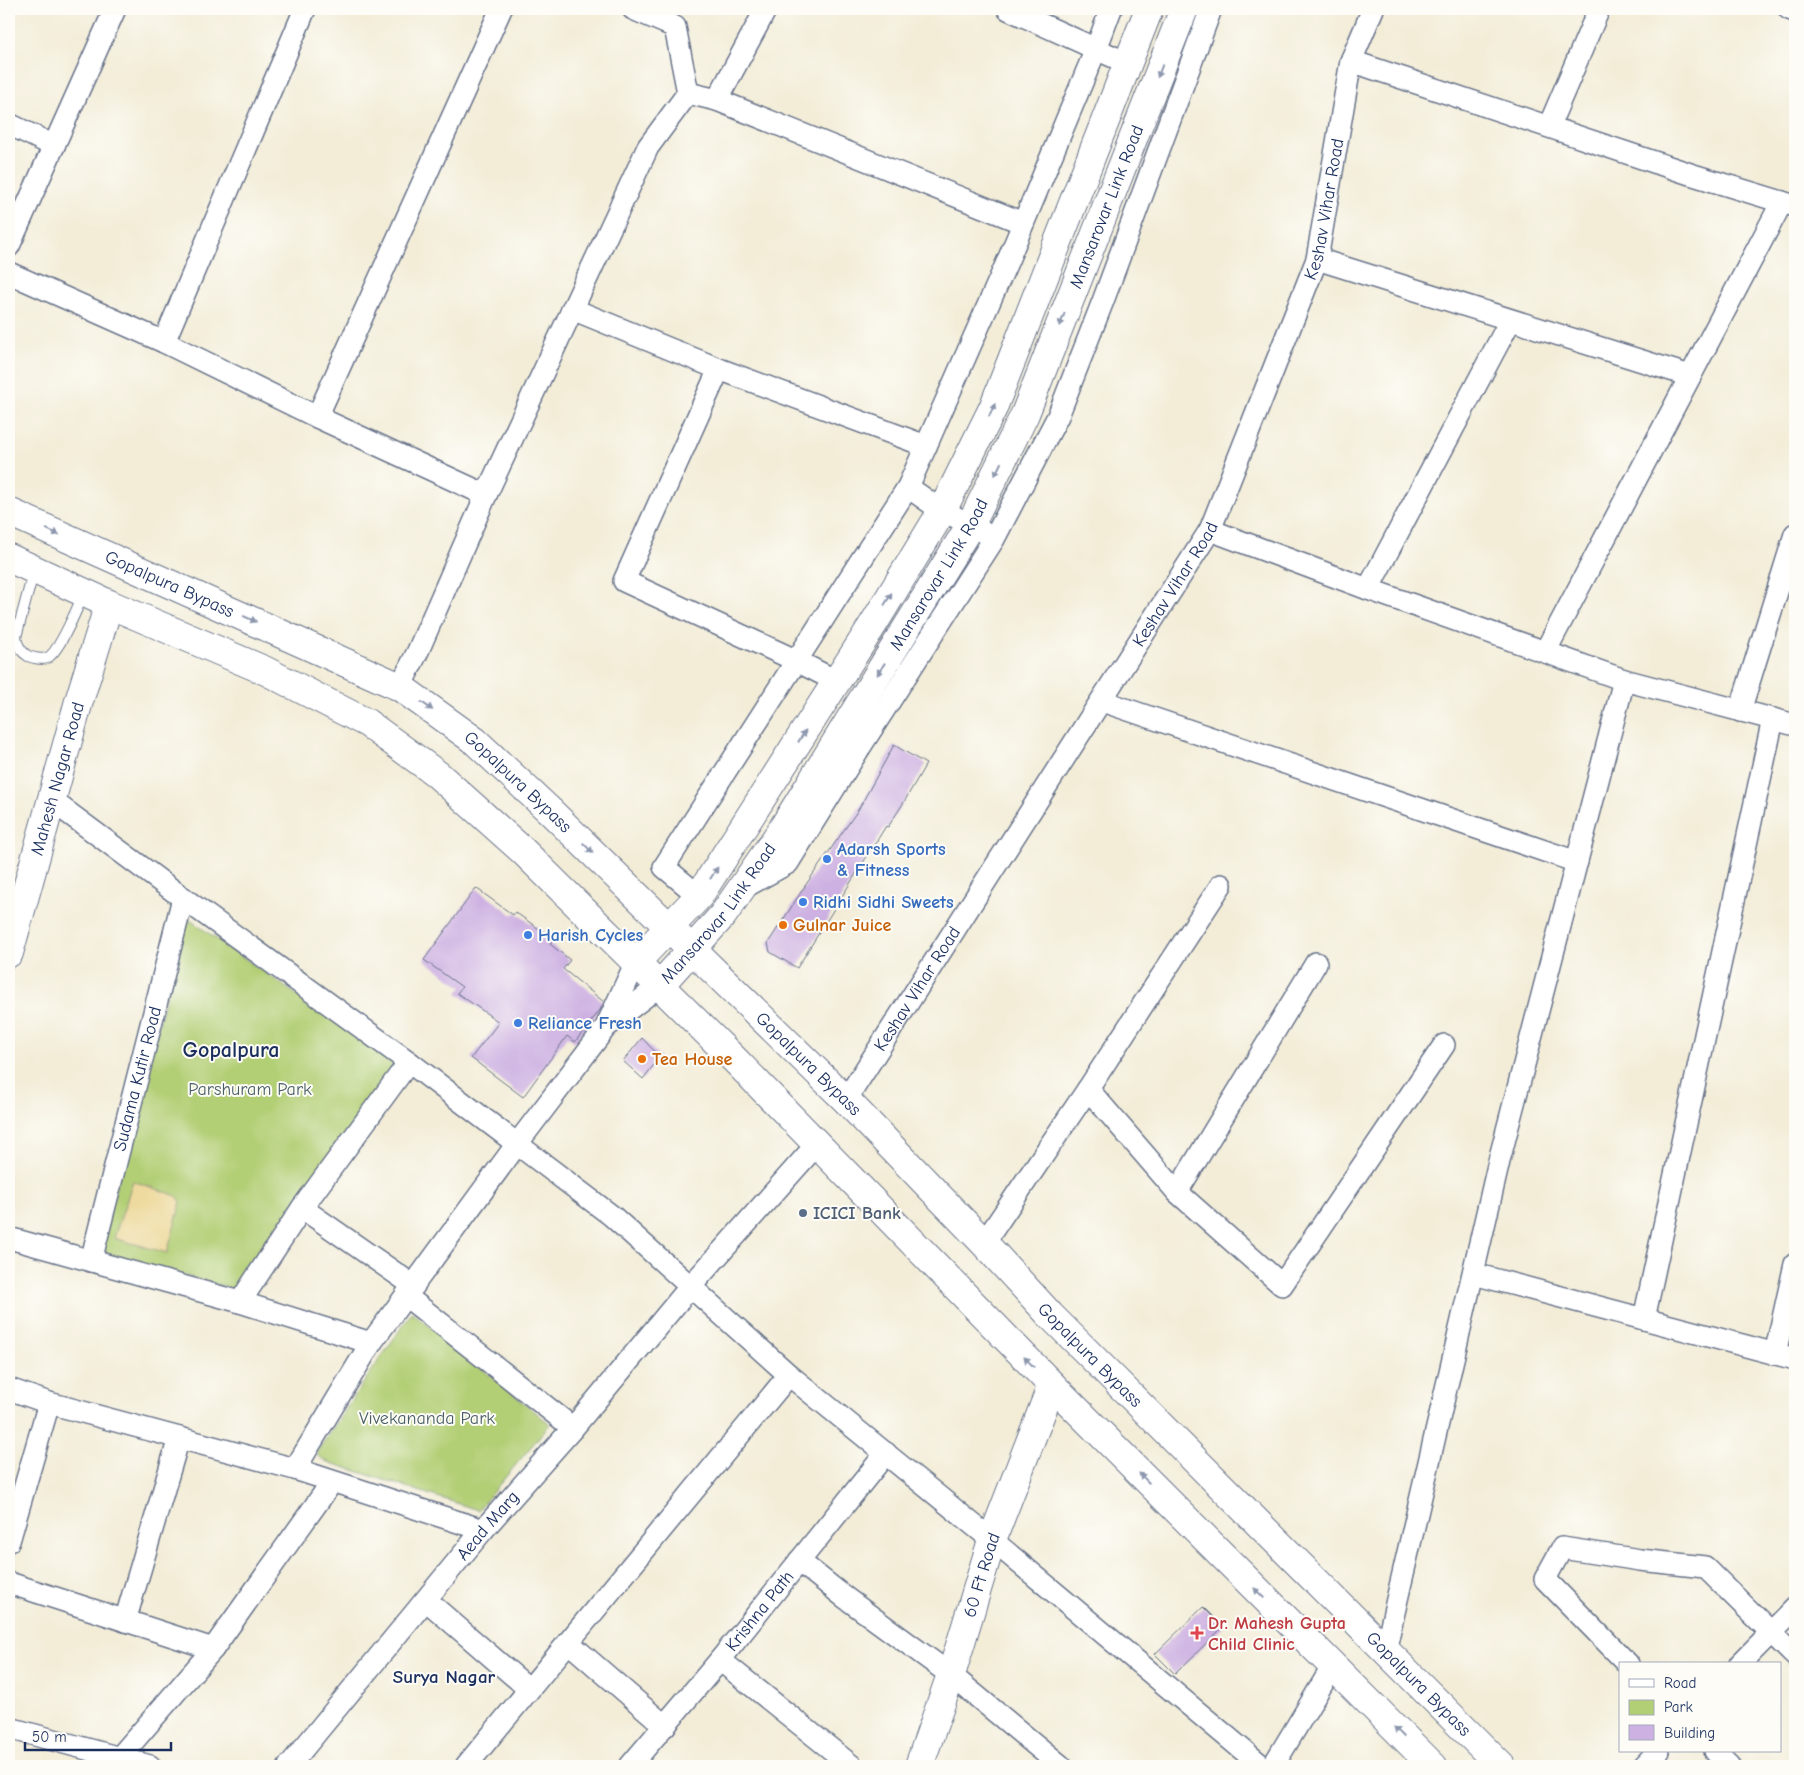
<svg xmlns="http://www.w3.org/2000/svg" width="1804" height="1775" font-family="'Comic Neue',sans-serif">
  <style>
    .green { fill: #b3cf76; stroke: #677f6a }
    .sand { fill: #eeda9e; stroke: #84847e }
    .building { fill: #cdb1e2 }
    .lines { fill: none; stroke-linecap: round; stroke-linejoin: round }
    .lane-casing { stroke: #677289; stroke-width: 12 }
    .street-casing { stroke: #677289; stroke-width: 24 }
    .secondary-casing { stroke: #677289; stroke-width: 30 }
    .primary-casing { stroke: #677289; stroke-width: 30 }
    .lane { stroke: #fff; stroke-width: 10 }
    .street { stroke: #fff; stroke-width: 21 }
    .secondary { stroke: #fff; stroke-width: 28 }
    .primary { stroke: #fff; stroke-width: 28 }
    .oneway { fill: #8d97ae }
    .shop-dot { fill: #3f7fe0; stroke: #fdfcf7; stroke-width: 2 }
    .food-dot { fill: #e8710a; stroke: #fdfcf7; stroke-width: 2 }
    .service-dot { fill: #5c6f8a; stroke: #fdfcf7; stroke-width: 2 }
    .health-dot { fill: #e0444e; stroke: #fdfcf7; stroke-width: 2 }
    .labels { text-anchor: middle; stroke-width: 4; stroke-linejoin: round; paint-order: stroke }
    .street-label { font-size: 18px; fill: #1b2f5e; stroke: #fdfcf7 }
    .shop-label { font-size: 18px; font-weight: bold; fill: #366cbe; stroke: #fdfcf7; text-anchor: start }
    .food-label { font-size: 18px; font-weight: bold; fill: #c56008; stroke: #fdfcf7; text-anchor: start }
    .park-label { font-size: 18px; fill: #495f65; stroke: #fdfcf7 }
    .service-label { font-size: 18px; font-weight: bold; fill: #4e5e75; stroke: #fdfcf7; text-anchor: start }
    .health-label { font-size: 18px; font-weight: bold; fill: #be3a42; stroke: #fdfcf7; text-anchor: start }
    .neighbourhood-label { font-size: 19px; font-weight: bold; fill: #1b2f5e; stroke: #fdfcf7 }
    .district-label { font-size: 22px; font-weight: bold; fill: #1b2f5e; stroke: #fdfcf7 }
  </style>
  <rect width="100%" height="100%" fill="#fdfcf7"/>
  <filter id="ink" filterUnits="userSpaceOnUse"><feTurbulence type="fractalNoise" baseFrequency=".02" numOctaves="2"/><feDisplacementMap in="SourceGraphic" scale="10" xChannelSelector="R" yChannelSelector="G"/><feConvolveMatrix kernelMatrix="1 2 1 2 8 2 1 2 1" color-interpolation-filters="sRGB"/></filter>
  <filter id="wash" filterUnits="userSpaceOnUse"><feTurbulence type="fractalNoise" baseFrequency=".0096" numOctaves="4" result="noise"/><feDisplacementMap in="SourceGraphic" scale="20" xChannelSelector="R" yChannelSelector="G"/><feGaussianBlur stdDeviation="1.12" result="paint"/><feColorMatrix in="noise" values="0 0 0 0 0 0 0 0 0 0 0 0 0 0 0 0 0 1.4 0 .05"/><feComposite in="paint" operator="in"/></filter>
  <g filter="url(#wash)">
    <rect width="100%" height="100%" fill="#f3edd8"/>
    <!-- green -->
    <g class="green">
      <path d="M 187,918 L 395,1064 L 236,1290 L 99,1251 Z"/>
      <path d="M 412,1312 L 550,1424 L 478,1510 L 328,1462 L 321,1459 L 316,1453 Z"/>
    </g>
    <!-- sand -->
    <path class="sand" d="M 133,1181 L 177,1196 L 181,1202 L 167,1253 L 114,1238 Z"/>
    <g id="blocks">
      <!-- building -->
      <g class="building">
        <path d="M 894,745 L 926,764 L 904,802 L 888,827 L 886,826 L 797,968 L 770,952 L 768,943 L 807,883 L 858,810 Z"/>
        <path d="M 476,888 L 513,915 L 515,912 L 553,939 L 550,944 L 570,960 L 563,969 L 604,1002 L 600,1010 L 575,1042 L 567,1036 L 523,1097 L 471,1058 L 499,1022 L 457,993 L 462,987 L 424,960 Z"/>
        <path d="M 642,1038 L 660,1057 L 643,1079 L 623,1061 Z"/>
        <path d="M 1203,1607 L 1223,1627 L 1175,1674 L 1155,1654 Z"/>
      </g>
    </g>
  </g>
  <g filter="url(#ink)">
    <use href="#blocks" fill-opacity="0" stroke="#677289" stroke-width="1"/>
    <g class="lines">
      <!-- lane casing -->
      <g class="lane-casing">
        <path id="lane" d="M 34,570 L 16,637 C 17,645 20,651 28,656 C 33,658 42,660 47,658 C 59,653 78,606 84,593"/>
      </g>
      <!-- street casing -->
      <g class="street-casing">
        <g id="street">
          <path d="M 1008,9 L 1127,63"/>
          <path d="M 1789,9 L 1795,11"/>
          <path d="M 1351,61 L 1690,174 L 1795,206"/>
          <path d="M 688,93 L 717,100 L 1023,223"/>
          <path d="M 717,100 L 766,9"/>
          <path d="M 9,124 L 54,146"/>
          <path d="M 1549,126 L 1599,9"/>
          <path d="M 9,246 L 115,9"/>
          <path d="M 1317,259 L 1690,376"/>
          <path d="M 9,273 L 164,342 L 317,417 L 486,495"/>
          <path d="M 572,309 L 719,369 L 926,446"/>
          <path d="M 164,342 L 305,9"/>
          <path d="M 719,369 L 624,581 L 795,660 L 836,681"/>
          <path d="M 317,417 L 501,9"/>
          <path d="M 908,487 L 942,511 L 971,524 L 983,532"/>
          <path d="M 1210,530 L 1368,589 L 1624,680"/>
          <path d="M 1368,589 L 1510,321"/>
          <path d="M 1545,652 L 1782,202"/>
          <path d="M 400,687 L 418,651 L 486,495 L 648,147 L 688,93 L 675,27 L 633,9"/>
          <path d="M 1102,701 L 1577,862"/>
          <path d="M 1740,711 L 1795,534"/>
          <path d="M 51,800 L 183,898 L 409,1062 L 612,1216 L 789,1375 L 992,1540 L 1262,1766"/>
          <path d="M 743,888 L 788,863 L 857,752 L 994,539 L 1058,416 L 1103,301 L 1211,9"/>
          <path d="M 699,896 L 664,867 L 908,487 L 1008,260 L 1096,49 L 1111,9"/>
          <path d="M 1316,963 L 1177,1192 L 1282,1285 L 1444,1045"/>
          <path d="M 610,1024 L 659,986"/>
          <path id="s1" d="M 846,1100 L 1210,530 L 1317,259 L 1351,61 L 1373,9"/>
          <path d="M 1177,1192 L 1088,1089 L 1221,885"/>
          <path d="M 302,1208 L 414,1286"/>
          <path d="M 9,1238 L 240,1302 L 371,1343"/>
          <path d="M 984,1243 L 1088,1089"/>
          <path id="s2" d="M 91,1261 L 183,898"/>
          <path d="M 1474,1274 L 1795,1359"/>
          <path d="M 406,1296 L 573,1428"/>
          <path d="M 240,1302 L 302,1208 L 409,1062"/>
          <path d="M 1644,1319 L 1773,719"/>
          <path d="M 1775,1354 L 1795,1264"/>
          <path d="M 9,1389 L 49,1403 L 295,1469 L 483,1530"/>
          <path d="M 295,1469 L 371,1343 L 517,1144 L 606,1027 L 636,962"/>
          <path d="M 9,1541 L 49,1403"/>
          <path d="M 799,1561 L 843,1596 L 951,1675 L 1061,1766"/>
          <path d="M 9,1583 L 213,1649"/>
          <path d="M 426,1600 L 529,1689"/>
          <path d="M 125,1621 L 179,1438"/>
          <path d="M 568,1642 L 665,1726"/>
          <path d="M 1385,1651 L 1500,1157 L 1624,680 L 1795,725"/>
          <path d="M 720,1660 L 852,1766"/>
          <path d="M 1628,1664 L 1545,1579 L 1562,1548 L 1640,1560 L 1705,1567 L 1795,1656"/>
          <path d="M 1740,1664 L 1795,1608"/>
          <path d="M 9,1728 L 150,1766"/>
          <path d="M 1715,1751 L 1730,1766"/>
          <path d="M 119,1758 L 213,1649 L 332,1482"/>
          <path id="s3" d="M 289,1766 L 483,1530 L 573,1428 L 690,1287 L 817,1144"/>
          <path d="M 466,1766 L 789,1375"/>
          <path id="s4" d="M 630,1766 L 720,1660 L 886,1453"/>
          <path d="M 1273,1766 L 1333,1666"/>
          <path d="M 1644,1766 L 1658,1751"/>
        </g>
      </g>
      <!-- secondary casing -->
      <g class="secondary-casing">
        <g id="secondary">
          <path id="s5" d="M 9,953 L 79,701 L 109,604"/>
          <path d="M 636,962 L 699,896 L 874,623 L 942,511 L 993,408 L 1149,9"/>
          <path id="s6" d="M 659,986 L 723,915 L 781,831 L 971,524 L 1025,414 L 1184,9"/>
          <path id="s7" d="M 919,1766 L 951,1675 L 992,1540 L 1052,1385"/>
        </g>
      </g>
      <!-- primary casing -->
      <g class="primary-casing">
        <g id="primary">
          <path id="s8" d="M 9,512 L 400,687 L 475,741 L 551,812 L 846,1100 L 984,1243 L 1050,1315 L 1501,1766"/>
          <path d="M 9,558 L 109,604 L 266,671 L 367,723 L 437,774 L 523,851 L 734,1059 L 1052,1385 L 1433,1766"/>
        </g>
      </g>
      <!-- lane -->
      <use href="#lane" class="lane"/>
      <!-- street -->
      <use href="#street" class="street"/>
      <!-- secondary -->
      <use href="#secondary" class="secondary"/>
      <!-- primary -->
      <use href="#primary" class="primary"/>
    </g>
    <!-- one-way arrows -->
    <defs><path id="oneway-solid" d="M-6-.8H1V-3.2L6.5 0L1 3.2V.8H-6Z" transform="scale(1.25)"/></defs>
    <g class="oneway">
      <use href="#oneway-solid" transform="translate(1160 71) rotate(111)"/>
      <use href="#oneway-solid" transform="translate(1062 320) rotate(111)"/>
      <use href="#oneway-solid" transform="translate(992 410) rotate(-65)"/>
      <use href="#oneway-solid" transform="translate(998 469) rotate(116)"/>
      <use href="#oneway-solid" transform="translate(53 532) rotate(24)"/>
      <use href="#oneway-solid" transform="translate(888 599) rotate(-59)"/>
      <use href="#oneway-solid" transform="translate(250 619) rotate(24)"/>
      <use href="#oneway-solid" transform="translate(881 669) rotate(122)"/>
      <use href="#oneway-solid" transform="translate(427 706) rotate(36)"/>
      <use href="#oneway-solid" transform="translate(802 736) rotate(-58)"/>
      <use href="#oneway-solid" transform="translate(588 848) rotate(44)"/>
      <use href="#oneway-solid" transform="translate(714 873) rotate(-57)"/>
      <use href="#oneway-solid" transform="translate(1029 1362) rotate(-134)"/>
      <use href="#oneway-solid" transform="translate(1144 1478) rotate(-135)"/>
      <use href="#oneway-solid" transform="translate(1259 1593) rotate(-135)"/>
      <use href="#oneway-solid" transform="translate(1399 1732) rotate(-135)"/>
    </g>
  </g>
  <!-- markers -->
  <g class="shop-dot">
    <circle cx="827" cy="859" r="5"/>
    <circle cx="803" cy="902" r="5"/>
    <circle cx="528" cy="935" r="5"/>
    <circle cx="518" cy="1023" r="5"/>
  </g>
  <g class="food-dot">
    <circle cx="783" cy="925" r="5"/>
    <circle cx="642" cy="1059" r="5"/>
  </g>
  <circle class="service-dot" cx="803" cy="1213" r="5"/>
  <path class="health-dot" d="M1194.5 1625.5h5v5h5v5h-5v5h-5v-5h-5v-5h5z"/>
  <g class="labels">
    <!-- street labels -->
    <g class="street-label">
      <text dy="6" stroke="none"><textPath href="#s6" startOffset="904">Mansarovar Link Road</textPath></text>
      <text dy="6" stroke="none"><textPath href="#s1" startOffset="1018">Keshav Vihar Road</textPath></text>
      <text dy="6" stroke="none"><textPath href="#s6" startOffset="499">Mansarovar Link Road</textPath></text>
      <text dy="6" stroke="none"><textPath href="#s1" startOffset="612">Keshav Vihar Road</textPath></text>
      <text dy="6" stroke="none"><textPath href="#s8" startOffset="176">Gopalpura Bypass</textPath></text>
      <text dy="6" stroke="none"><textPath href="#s5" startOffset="181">Mahesh Nagar Road</textPath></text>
      <text dy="6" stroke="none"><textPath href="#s8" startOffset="580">Gopalpura Bypass</textPath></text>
      <text dy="6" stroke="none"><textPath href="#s6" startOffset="94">Mansarovar Link Road</textPath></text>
      <text dy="6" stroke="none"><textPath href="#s1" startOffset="132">Keshav Vihar Road</textPath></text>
      <text dy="6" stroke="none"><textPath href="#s8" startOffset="985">Gopalpura Bypass</textPath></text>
      <text dy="6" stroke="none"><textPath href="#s2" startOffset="188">Sudama Kutir Road</textPath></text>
      <text dy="6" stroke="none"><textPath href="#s8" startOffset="1390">Gopalpura Bypass</textPath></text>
      <text dy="6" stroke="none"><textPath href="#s3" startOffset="312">Aead Marg</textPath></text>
      <text dy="6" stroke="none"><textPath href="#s7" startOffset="201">60 Ft Road</textPath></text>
      <text dy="6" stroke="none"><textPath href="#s4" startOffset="202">Krishna Path</textPath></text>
      <text dy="6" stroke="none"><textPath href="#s8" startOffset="1855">Gopalpura Bypass</textPath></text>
    </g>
    <!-- shop labels -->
    <g class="shop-label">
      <text x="837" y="855">Adarsh Sports<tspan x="837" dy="21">&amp; Fitness</tspan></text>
      <text x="813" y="908">Ridhi Sidhi Sweets</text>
      <text x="538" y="941">Harish Cycles</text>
      <text x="528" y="1029">Reliance Fresh</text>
    </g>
    <!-- food labels -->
    <g class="food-label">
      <text x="793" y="931">Gulnar Juice</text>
      <text x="652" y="1065">Tea House</text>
    </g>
    <!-- park labels -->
    <g class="park-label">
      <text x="250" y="1095">Parshuram Park</text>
      <text x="427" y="1424">Vivekananda Park</text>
    </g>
    <!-- service labels -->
    <g class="service-label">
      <text x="813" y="1219">ICICI Bank</text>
    </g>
    <!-- health labels -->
    <g class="health-label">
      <text x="1208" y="1629">Dr. Mahesh Gupta<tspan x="1208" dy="21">Child Clinic</tspan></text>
    </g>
    <!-- neighbourhood labels -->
    <g class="neighbourhood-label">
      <text x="444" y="1683">Surya Nagar</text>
    </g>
    <!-- district labels -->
    <g class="district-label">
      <text x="231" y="1057">Gopalpura</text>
    </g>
  </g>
  <!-- margin -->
  <rect width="1804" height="1775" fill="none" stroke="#fdfcf7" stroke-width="30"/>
  <!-- legend -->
  <rect x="1619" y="1662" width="162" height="90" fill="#fdfcf7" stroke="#a3aaba"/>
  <rect x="1629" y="1679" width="25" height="8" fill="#ffffff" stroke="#a3aaba"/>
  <text x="1664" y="1688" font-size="15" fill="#1b2f5e">Road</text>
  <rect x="1629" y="1700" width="25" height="15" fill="#b3cf76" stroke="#a3aaba"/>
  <text x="1664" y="1712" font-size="15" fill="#1b2f5e">Park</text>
  <rect x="1629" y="1725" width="25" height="15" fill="#cdb1e2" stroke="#a3aaba"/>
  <text x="1664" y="1738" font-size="15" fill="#1b2f5e">Building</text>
  <!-- scale -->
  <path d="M25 1742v8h146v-8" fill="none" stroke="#1b2f5e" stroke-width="2.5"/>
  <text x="32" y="1742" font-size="15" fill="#1b2f5e" stroke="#fdfcf7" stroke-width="4" paint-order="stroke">50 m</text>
</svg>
